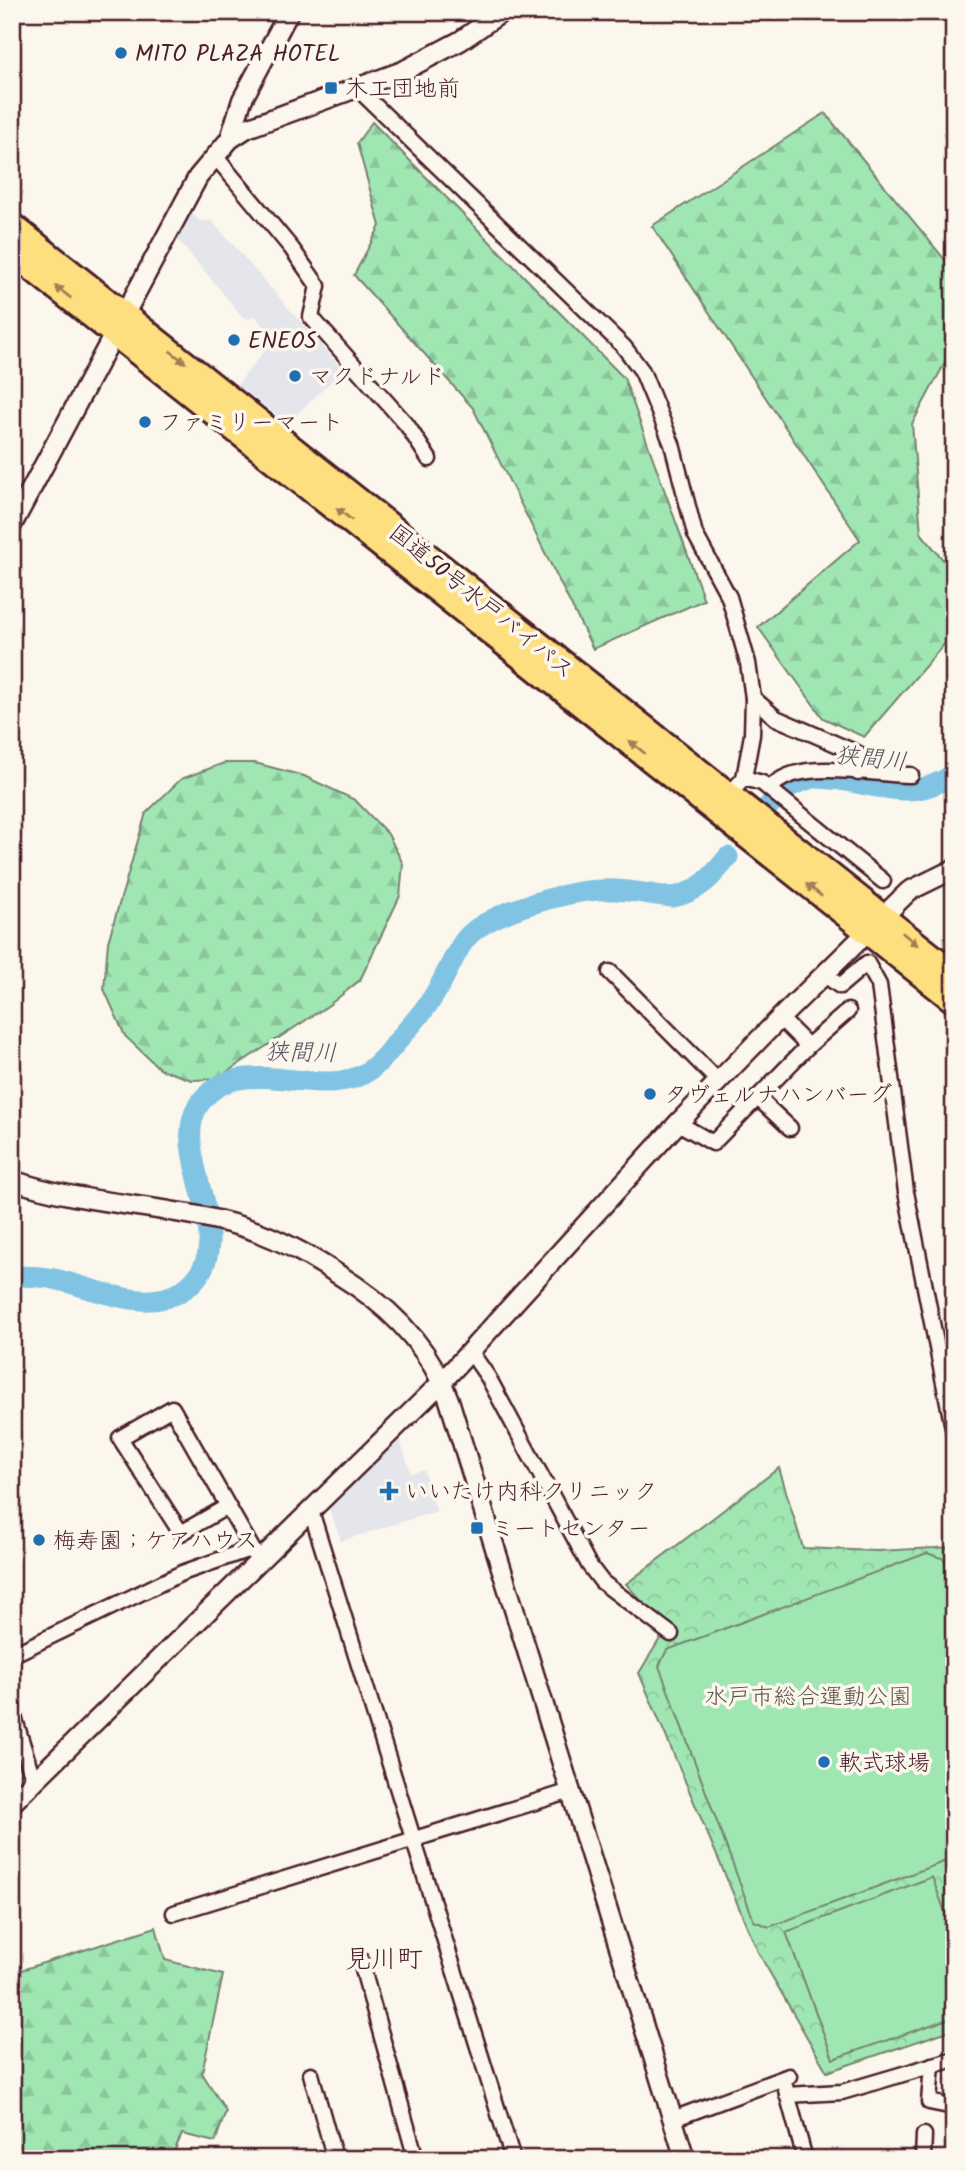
<svg xmlns="http://www.w3.org/2000/svg" width="966" height="2171" font-family="Kalam,'Klee One',sans-serif">
  <style>
    .built { fill: #e5e6ec }
    .forest { fill: url(#forest-firs); stroke: #75826f; stroke-width: 2 }
    .park { fill: url(#park-crowns); stroke: #75826f; stroke-width: 2 }
    .pitch { fill: #a0e6b3; stroke: #75826f; stroke-width: 2 }
    .lines { fill: none; stroke-linecap: round; stroke-linejoin: round }
    .river { stroke: #81c3e2; stroke-width: 21 }
    .minor-casing { stroke: #4a1f2b; stroke-width: 19 }
    .tertiary-casing { stroke: #4a1f2b; stroke-width: 23 }
    .trunk-casing { stroke: #4a1f2b; stroke-width: 30 }
    .minor { stroke: #fbf7ec; stroke-width: 14 }
    .tertiary { stroke: #fbf7ec; stroke-width: 18 }
    .trunk { stroke: #fedf80; stroke-width: 24 }
    .oneway { fill: #a47f56 }
    .poi-dot { fill: #1f6fb2; stroke: #fbf7ec; stroke-width: 2.5 }
    .labels { text-anchor: middle; stroke-width: 7; stroke-linejoin: round; paint-order: stroke }
    .poi-label { font-size: 23px; fill: #4a1f2b; stroke: #fbf7ec; text-anchor: start }
    .street-label { font-size: 23px; fill: #4a1f2b; stroke: #fbf7ec }
    .park-label { font-size: 23px; fill: #60514d; stroke: #fbf7ec }
    .water-label { font-size: 24px; font-style: italic; fill: #5a5062; stroke: #fbf7ec }
    .quarter-label { font-size: 26px; fill: #4a1f2b; stroke: #fbf7ec }
  </style>
  <defs>
    <pattern id="forest-firs" width="22" height="20" patternUnits="userSpaceOnUse" patternTransform="scale(1.75)"><rect width="22" height="20" fill="#a0e6b3"/><path d="M5 1l3.5 6h-7zM16 11l3.5 6h-7z" fill="#8bc59a"/></pattern>
    <pattern id="park-crowns" width="20" height="18" patternUnits="userSpaceOnUse" patternTransform="scale(1.75)"><rect width="20" height="18" fill="#a0e6b3"/><path d="M2 6a3 3 0 1 1 6 0M12 15a3 3 0 1 1 6 0" fill="none" stroke="#8bc59a"/></pattern>
  </defs>
  <rect width="100%" height="100%" fill="#fbf7ec"/>
  <filter id="ink" filterUnits="userSpaceOnUse"><feTurbulence type="fractalNoise" baseFrequency=".0143" numOctaves="2"/><feDisplacementMap in="SourceGraphic" scale="14" xChannelSelector="R" yChannelSelector="G"/><feConvolveMatrix kernelMatrix="1 2 1 2 8 2 1 2 1" color-interpolation-filters="sRGB"/></filter>
  <g filter="url(#ink)">
    <!-- built -->
    <g class="built">
      <path d="M 190,211 L 200,221 L 212,221 L 343,370 L 294,417 L 278,416 L 237,385 L 274,339 L 255,316 L 249,319 L 242,316 L 177,239 Z"/>
      <path d="M 400,1440 L 411,1473 L 424,1470 L 437,1511 L 341,1541 L 329,1508 Z"/>
    </g>
    <!-- forest -->
    <g class="forest">
      <path d="M 825,113 L 954,271 L 954,346 L 912,424 L 921,533 L 954,573 L 954,633 L 864,737 L 823,718 L 758,627 L 860,540 L 652,226 Z"/>
      <path d="M 372,122 L 624,378 L 704,600 L 593,649 L 473,408 L 354,275 L 380,226 L 357,143 Z"/>
      <path d="M 224,763 L 255,763 L 304,776 L 355,800 L 388,834 L 403,864 L 400,896 L 360,980 L 329,1005 L 216,1079 L 192,1080 L 160,1069 L 125,1036 L 104,989 L 108,942 L 146,813 L 181,779 Z"/>
      <path d="M 156,1927 L 165,1960 L 223,1975 L 202,2073 L 226,2111 L 215,2142 L 182,2134 L 172,2156 L 176,2159 L 12,2159 L 12,1973 Z"/>
    </g>
    <!-- park -->
    <path class="park" d="M 779,1468 L 803,1548 L 877,1551 L 954,1547 L 954,2029 L 827,2072 L 758,1952 L 639,1673 L 669,1624 L 656,1617 L 626,1584 Z"/>
    <!-- pitch -->
    <g class="pitch">
      <path d="M 927,1553 L 944,1559 L 954,1585 L 954,1858 L 769,1927 L 754,1921 L 659,1666 L 667,1650 Z"/>
      <path d="M 932,1877 L 954,1936 L 954,2017 L 833,2059 L 786,1932 Z"/>
    </g>
    <g class="lines">
      <!-- river -->
      <g class="river">
        <path d="M 783,790 C 792,786 804,779 814,778 C 867,777 904,808 954,774"/>
        <path d="M 767,808 L 776,797"/>
        <path d="M 12,1276 C 27,1276 40,1276 54,1279 C 93,1287 146,1315 183,1290 C 248,1246 167,1155 198,1106 C 236,1047 318,1103 367,1072 C 379,1065 388,1052 397,1042 C 409,1027 423,1013 433,997 C 445,979 452,958 464,941 C 484,913 566,891 600,890 C 624,888 649,895 673,897 C 699,892 712,877 728,857"/>
      </g>
      <!-- minor casing -->
      <g class="minor-casing">
        <g id="minor">
          <path d="M 357,88 L 624,347 L 642,371 L 672,444 L 695,534 L 729,597 L 748,663 L 753,698 L 752,735 L 744,778"/>
          <path d="M 215,156 L 292,249 L 318,286 L 311,317 L 407,425 L 429,459"/>
          <path d="M 753,698 L 776,718 L 857,753 L 858,773"/>
          <path d="M 771,788 C 795,757 874,775 911,775"/>
          <path d="M 728,796 L 744,778 L 762,783 L 883,881"/>
          <path d="M 610,972 L 717,1080"/>
          <path d="M 825,975 L 840,986 L 867,963 L 879,985 L 906,1192 L 954,1433"/>
          <path d="M 780,1018 L 808,1046 L 848,1011"/>
          <path d="M 758,1098 L 790,1128"/>
          <path d="M 678,1123 L 713,1143 L 808,1046"/>
          <path d="M 470,1351 L 488,1377 L 589,1565 L 602,1582 L 671,1634"/>
          <path d="M 228,1506 L 181,1533 L 120,1438 L 172,1408 L 254,1552"/>
          <path d="M 311,1511 L 513,2159"/>
          <path d="M 12,1655 L 182,1573 L 247,1550 L 260,1556"/>
          <path d="M 12,1710 L 34,1782"/>
          <path d="M 174,1913 L 571,1791"/>
          <path d="M 360,1959 L 416,2159"/>
          <path d="M 932,2065 L 929,2102 L 954,2107"/>
          <path d="M 311,2074 L 335,2159"/>
          <path d="M 785,2086 L 805,2159"/>
          <path d="M 787,2095 L 842,2092 L 954,2059"/>
          <path d="M 673,2119 L 789,2076"/>
          <path d="M 923,2159 L 924,2135"/>
        </g>
      </g>
      <!-- tertiary casing -->
      <g class="tertiary-casing">
        <g id="tertiary">
          <path d="M 230,139 L 242,100 L 289,12"/>
          <path d="M 12,525 L 198,177 L 230,139 L 247,128 L 403,71 L 460,41 L 502,12"/>
          <path d="M 12,1180 C 87,1206 168,1204 243,1227 C 285,1240 320,1262 356,1286 C 398,1315 431,1351 449,1400 L 685,2159"/>
          <path d="M 12,1803 L 442,1382 L 678,1123 L 780,1018 L 909,891 L 954,869"/>
        </g>
      </g>
      <!-- trunk casing -->
      <g class="trunk-casing">
        <g id="trunk">
          <path d="M 12,226 L 954,974"/>
          <path d="M 12,252 L 954,1000"/>
        </g>
      </g>
      <!-- minor -->
      <use href="#minor" class="minor"/>
      <!-- tertiary -->
      <use href="#tertiary" class="tertiary"/>
      <!-- trunk -->
      <use href="#trunk" class="trunk"/>
    </g>
    <!-- one-way arrows -->
    <defs><path id="oneway-solid" d="M-6-.8H1V-3.2L6.5 0L1 3.2V.8H-6Z" transform="scale(1.75)"/></defs>
    <g class="oneway">
      <use href="#oneway-solid" transform="translate(63 292) rotate(-142)"/>
      <use href="#oneway-solid" transform="translate(178 357) rotate(38)"/>
      <use href="#oneway-solid" transform="translate(344 514) rotate(-142)"/>
      <use href="#oneway-solid" transform="translate(637 747) rotate(-141)"/>
      <use href="#oneway-solid" transform="translate(814 890) rotate(-141)"/>
      <use href="#oneway-solid" transform="translate(910 939) rotate(39)"/>
    </g>
  </g>
  <!-- markers -->
  <g class="poi-dot">
    <circle cx="121" cy="53" r="7"/>
    <rect x="324" y="81" width="14" height="14" rx="3.5"/>
    <circle cx="234" cy="340" r="7"/>
    <circle cx="295" cy="376" r="7"/>
    <circle cx="145" cy="422" r="7"/>
    <circle cx="650" cy="1094" r="7"/>
    <path d="M385.5 1480.5h7v7h7v7h-7v7h-7v-7h-7v-7h7z"/>
    <rect x="470" y="1521" width="14" height="14" rx="3.5"/>
    <circle cx="39" cy="1540" r="7"/>
    <circle cx="824" cy="1762" r="7"/>
  </g>
  <g class="labels">
    <!-- poi labels -->
    <g class="poi-label">
      <text x="135" y="61">MITO PLAZA HOTEL</text>
      <text x="345" y="96">木工団地前</text>
      <text x="248" y="348">ENEOS</text>
      <text x="309" y="384">マクドナルド</text>
      <text x="159" y="430">ファミリーマート</text>
      <text x="664" y="1102">タヴェルナハンバーグ</text>
      <text x="405" y="1499">いいたけ内科クリニック</text>
      <text x="491" y="1536">ミートセンター</text>
      <text x="53" y="1548">梅寿園；ケアハウス</text>
      <text x="838" y="1770">軟式球場</text>
    </g>
    <!-- street labels -->
    <g class="street-label">
      <text transform="translate(482 601) rotate(39)" y="8">国道50号水戸バイパス</text>
    </g>
    <!-- park labels -->
    <g class="park-label">
      <text x="808" y="1704">水戸市総合運動公園</text>
    </g>
    <!-- water labels -->
    <g class="water-label">
      <text transform="translate(871 758) rotate(6)" y="8">狭間川</text>
      <text transform="translate(301 1052) rotate(1)" y="8">狭間川</text>
    </g>
    <!-- quarter labels -->
    <g class="quarter-label">
      <text x="384" y="1967">見川町</text>
    </g>
  </g>
  <!-- margin -->
  <rect width="966" height="2171" fill="none" stroke="#fbf7ec" stroke-width="42"/>
  <rect x="21" y="21" width="924" height="2129" fill="none" stroke="#4a1f2b" stroke-width="2.5" filter="url(#ink)"/>
</svg>
